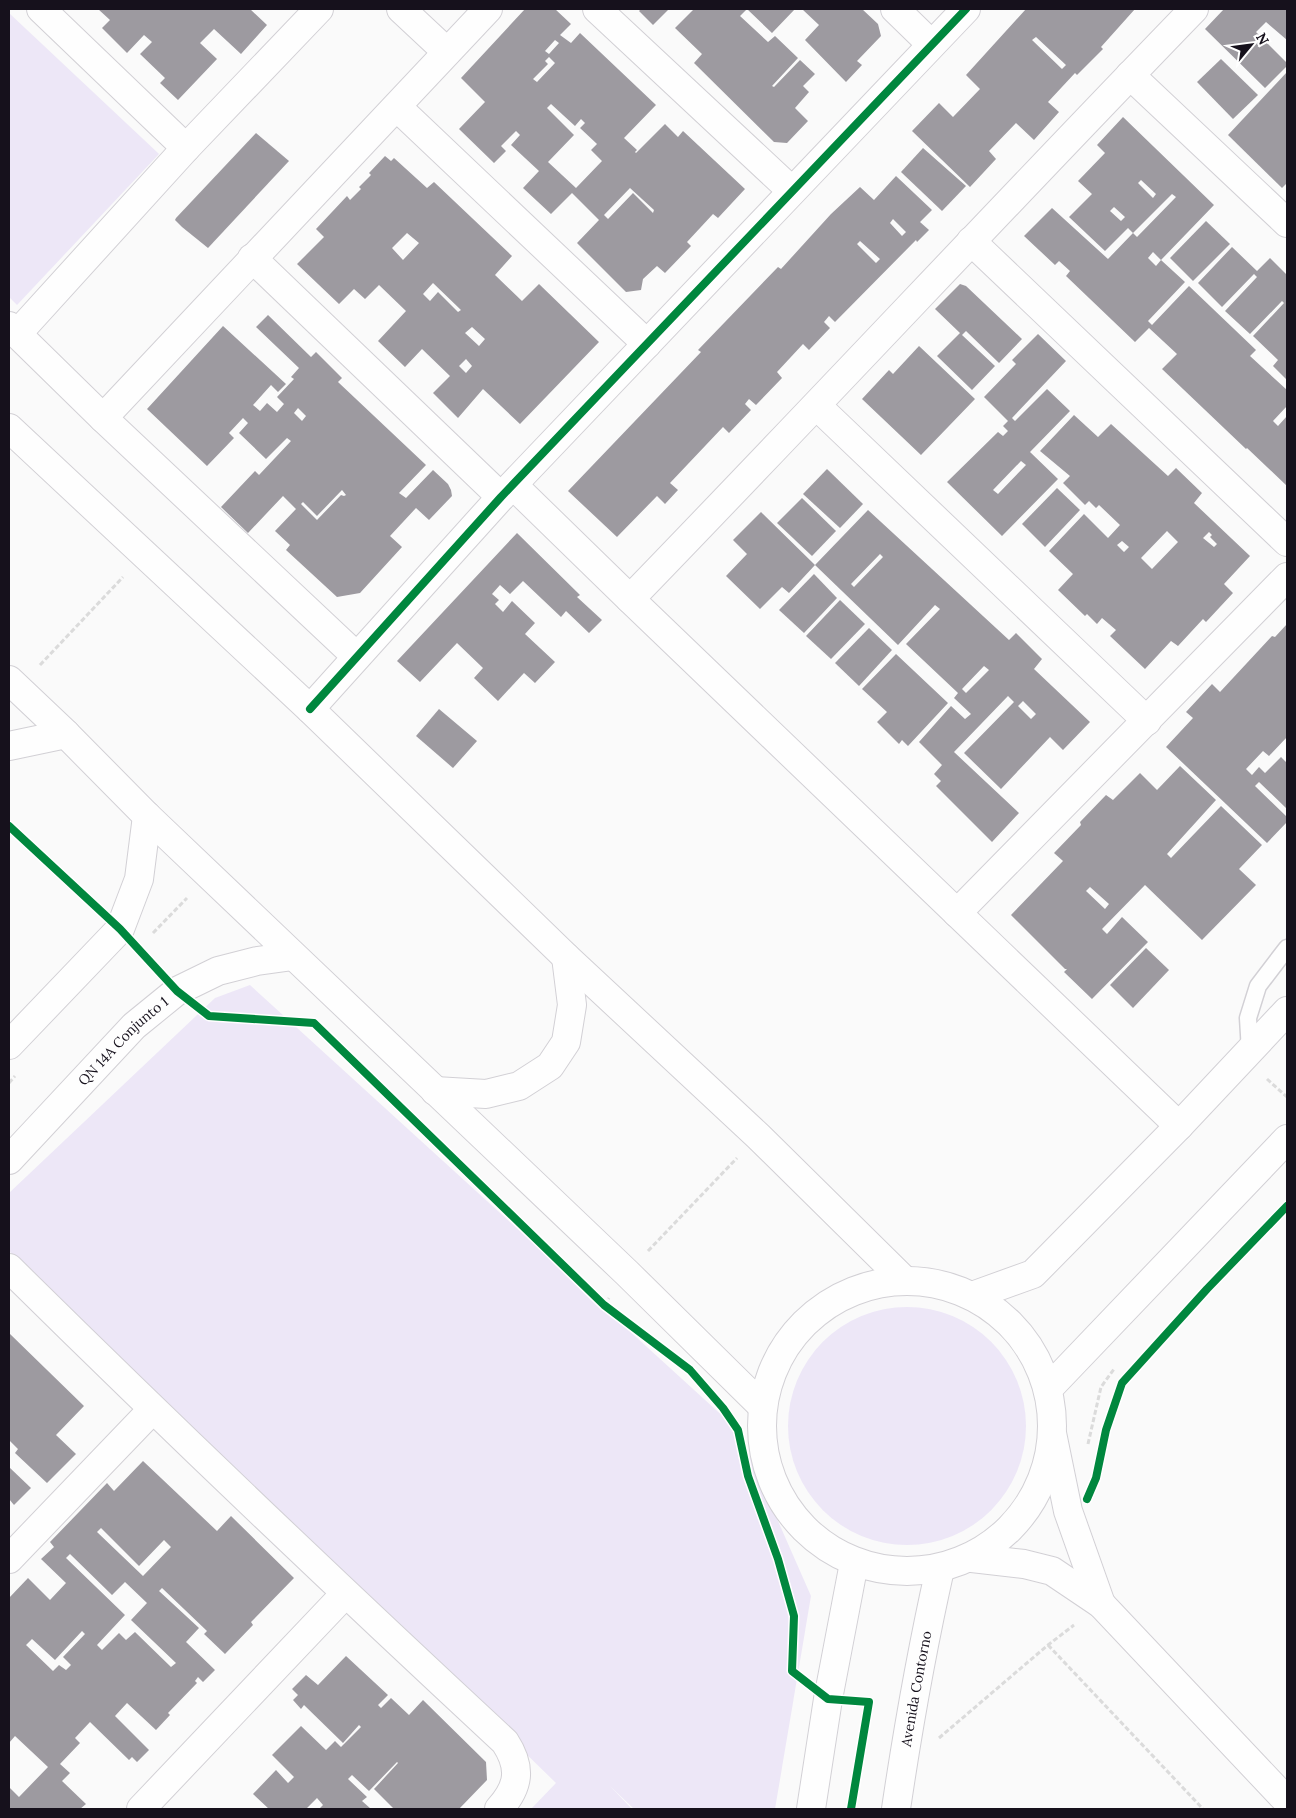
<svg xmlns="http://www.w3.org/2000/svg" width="1296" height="1818" font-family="Lora,serif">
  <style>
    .green { fill: #ede7f7 }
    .building { fill: #9d9aa0; fill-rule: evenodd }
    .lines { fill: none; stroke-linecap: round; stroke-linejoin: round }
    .lane-casing { stroke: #d2d0d5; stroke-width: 19 }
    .street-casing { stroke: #d2d0d5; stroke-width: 30 }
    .secondary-casing { stroke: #d2d0d5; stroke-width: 30 }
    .path { stroke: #dbdbdb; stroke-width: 3; stroke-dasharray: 5 2.5; stroke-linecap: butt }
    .lane { stroke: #fefefe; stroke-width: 16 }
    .street { stroke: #fefefe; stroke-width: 28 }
    .secondary { stroke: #fefefe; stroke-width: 28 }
    .cycleway-casing { stroke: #fff; stroke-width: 11 }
    .cycleway { stroke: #00873e; stroke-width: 8 }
    .labels { text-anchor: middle; stroke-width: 5; stroke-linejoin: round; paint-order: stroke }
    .street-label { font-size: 14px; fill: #16111c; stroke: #fff }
  </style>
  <rect width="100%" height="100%" fill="#fafafa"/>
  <!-- green -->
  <g class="green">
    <path d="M 9,13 L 159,154 L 17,305 L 9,297 Z"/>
    <path d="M 250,985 L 738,1430 L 811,1596 L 775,1809 L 634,1809 L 610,1786 L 632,1809 L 531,1809 L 556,1783 L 9,1251 L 9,1193 L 215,998 Z"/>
    <circle cx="907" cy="1426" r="119"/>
  </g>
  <!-- building -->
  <g class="building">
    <path d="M 98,9 L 250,9 L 267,25 L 241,54 L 214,29 L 200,43 L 217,59 L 178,100 L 160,83 L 165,78 L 140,54 L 152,42 L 144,35 L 127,53 L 102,28 L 110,20 Z"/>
    <path d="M 525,9 L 555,9 L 571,24 L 560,35 L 571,43 L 580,33 L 656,105 L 624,138 L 637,150 L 635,152 L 636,153 L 665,124 L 678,137 L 683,131 L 745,189 L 718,218 L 713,214 L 687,242 L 691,246 L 665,273 L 657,266 L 643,279 L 641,290 L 626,292 L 577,243 L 599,220 L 572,193 L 551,214 L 523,188 L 539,171 L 511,145 L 520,135 L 516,131 L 501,146 L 506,151 L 494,163 L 459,129 L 485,102 L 461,78 ZM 555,40 L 559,43 L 549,54 L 545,51 ZM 549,57 L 555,63 L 537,82 L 533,79 L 548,64 L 545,61 ZM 551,104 L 575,126 L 581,119 L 585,123 L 580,128 L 597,144 L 591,150 L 602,161 L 576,188 L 548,162 L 574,135 L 547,108 ZM 630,188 L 654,210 L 653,213 L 633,193 L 608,219 L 604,215 Z"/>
    <path d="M 641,9 L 669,9 L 653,25 L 639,11 Z"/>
    <path d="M 694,9 L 795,9 L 772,33 L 747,9 L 740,16 L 768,42 L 775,36 L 798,58 L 772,86 L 774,87 L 800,60 L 815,74 L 803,86 L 809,92 L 795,108 L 808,121 L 787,143 L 774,142 L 694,63 L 702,54 L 675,28 Z"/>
    <path d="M 802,9 L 862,9 L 878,24 L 881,36 L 857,61 L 862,65 L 846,82 L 805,40 L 819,25 Z"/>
    <path d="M 1026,9 L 1135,9 L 1101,47 L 1103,49 L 1077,75 L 1075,73 L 1048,102 L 1059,112 L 1034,140 L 1016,123 L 989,151 L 996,159 L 970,187 L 912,131 L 939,103 L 953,117 L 980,89 L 966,75 ZM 1036,37 L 1066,65 L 1062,69 L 1032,40 Z"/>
    <path d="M 1224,9 L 1287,9 L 1287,40 L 1266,22 L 1256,32 L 1287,63 L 1287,66 L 1265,88 L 1205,29 Z"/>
    <path d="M 1221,59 L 1258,95 L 1233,119 L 1197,82 Z"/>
    <path d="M 1287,72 L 1287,183 L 1282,188 L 1228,135 Z"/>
    <path d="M 1123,117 L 1214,205 L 1161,260 L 1185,282 L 1148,321 L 1152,325 L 1189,286 L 1256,350 L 1250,356 L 1287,390 L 1287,406 L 1273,421 L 1278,426 L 1287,416 L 1287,486 L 1247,448 L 1246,449 L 1162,369 L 1177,354 L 1149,328 L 1135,342 L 1066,276 L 1070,271 L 1059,261 L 1055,265 L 1024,236 L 1052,208 L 1108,259 L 1133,233 L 1137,237 L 1176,197 L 1172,194 L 1133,233 L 1128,228 L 1105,251 L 1069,217 L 1092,194 L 1078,181 L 1105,153 L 1097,145 ZM 1141,180 L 1156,194 L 1153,198 L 1138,183 ZM 1114,207 L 1125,217 L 1121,221 L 1110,211 ZM 1153,252 L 1161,260 L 1156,266 L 1148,258 Z"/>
    <path d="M 256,133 L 289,161 L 208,248 L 182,227 L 175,220 L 176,218 Z"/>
    <path d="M 923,148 L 966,186 L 942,211 L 901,172 Z"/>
    <path d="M 385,156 L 391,161 L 394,158 L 427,188 L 434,182 L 512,256 L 495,275 L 522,301 L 539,284 L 599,342 L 520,424 L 483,389 L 458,418 L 433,393 L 450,376 L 422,349 L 405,367 L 378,341 L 406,311 L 379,285 L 365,299 L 354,289 L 339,304 L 297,264 L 324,237 L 316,229 L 347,196 L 350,200 L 361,189 L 359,187 L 371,175 L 369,173 ZM 407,233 L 419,243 L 403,260 L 392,248 ZM 433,283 L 461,310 L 458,312 L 438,292 L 430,301 L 423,294 ZM 472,327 L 485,339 L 479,346 L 465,333 ZM 466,359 L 472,366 L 466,373 L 459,366 Z"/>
    <path d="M 896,176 L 932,210 L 920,222 L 929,230 L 917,242 L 916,240 L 835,322 L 829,316 L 824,322 L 830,328 L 809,350 L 803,344 L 777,372 L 782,378 L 756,405 L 749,399 L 745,404 L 751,410 L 729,433 L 723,427 L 670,483 L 678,490 L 665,504 L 657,496 L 617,537 L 568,491 L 701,352 L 698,350 L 778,267 L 781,269 L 831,214 L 860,187 L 874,200 ZM 893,219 L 906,232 L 902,236 L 890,223 ZM 860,241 L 880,259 L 876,263 L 857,244 Z"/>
    <path d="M 1206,221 L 1230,244 L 1193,281 L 1170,258 Z"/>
    <path d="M 1232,247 L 1257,271 L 1270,258 L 1287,275 L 1287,380 L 1273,366 L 1278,360 L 1253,336 L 1284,303 L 1282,301 L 1250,334 L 1225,311 L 1257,277 L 1254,274 L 1222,307 L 1198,283 Z"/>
    <path d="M 960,284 L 966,286 L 1022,339 L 999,363 L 966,331 L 962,335 L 995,366 L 972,390 L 937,356 L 960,333 L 935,309 Z"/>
    <path d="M 268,315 L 311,357 L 316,352 L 342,378 L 338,382 L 426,465 L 399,493 L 406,498 L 433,470 L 448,484 L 451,490 L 452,496 L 429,520 L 416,508 L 390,536 L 402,547 L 360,593 L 337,597 L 286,550 L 290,545 L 275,531 L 296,509 L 283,496 L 248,533 L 221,507 L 255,471 L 259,475 L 291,441 L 287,438 L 266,459 L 239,433 L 248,423 L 243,418 L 229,433 L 234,438 L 207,466 L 147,409 L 223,326 L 286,384 L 278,392 L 271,385 L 253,405 L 260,411 L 267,403 L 277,412 L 284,404 L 277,397 L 294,379 L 291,377 L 299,368 L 256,327 ZM 298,408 L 306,416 L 302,421 L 294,413 ZM 342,490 L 346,495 L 344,496 L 341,495 L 317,520 L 301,504 L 303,502 L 317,516 Z"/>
    <path d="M 1038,334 L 1066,361 L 1012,418 L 1015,421 L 1047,389 L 1070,411 L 1030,452 L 1058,479 L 1002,536 L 947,482 L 998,432 L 1003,436 L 1008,431 L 1003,426 L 1008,421 L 984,397 L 1016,364 L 1012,360 ZM 1021,461 L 1026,465 L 998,494 L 993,490 Z"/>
    <path d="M 919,346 L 975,399 L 921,455 L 862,399 L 889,370 L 893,374 Z"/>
    <path d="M 1074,415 L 1098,437 L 1111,424 L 1168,476 L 1176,468 L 1202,493 L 1194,503 L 1250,556 L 1224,584 L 1233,593 L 1206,622 L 1203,619 L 1178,646 L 1171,641 L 1145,669 L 1110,636 L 1116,630 L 1102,618 L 1097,624 L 1087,614 L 1085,616 L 1058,590 L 1073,574 L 1049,551 L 1084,514 L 1108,538 L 1120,525 L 1099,505 L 1096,508 L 1089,501 L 1085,505 L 1063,483 L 1070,476 L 1040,451 ZM 1167,531 L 1178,542 L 1152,569 L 1141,558 ZM 1209,532 L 1212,535 L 1210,537 L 1217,544 L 1214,547 L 1203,538 ZM 1122,541 L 1129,547 L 1124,552 L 1117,545 Z"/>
    <path d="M 827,469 L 863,504 L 840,528 L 803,494 Z"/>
    <path d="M 1057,488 L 1080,510 L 1045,547 L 1022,524 Z"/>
    <path d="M 802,498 L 836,531 L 812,556 L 777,523 Z"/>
    <path d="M 868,510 L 1009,640 L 1016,633 L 1042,659 L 1034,669 L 1090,722 L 1063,750 L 1050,737 L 1001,789 L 964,753 L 1014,702 L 1008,696 L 954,752 L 1019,813 L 992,842 L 936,786 L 941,781 L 934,774 L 942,765 L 919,742 L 951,706 L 965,719 L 971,714 L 954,698 L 958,693 L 906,644 L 940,609 L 935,605 L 898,645 L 815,565 ZM 880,554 L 883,557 L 854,587 L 851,584 ZM 984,666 L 989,670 L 966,693 L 962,689 ZM 1023,701 L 1036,714 L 1031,719 L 1018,706 Z"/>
    <path d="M 761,512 L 815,565 L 789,593 L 782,587 L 760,609 L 726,576 L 747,554 L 733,540 Z"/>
    <path d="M 517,533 L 580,595 L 577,597 L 602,620 L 589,633 L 566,611 L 561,617 L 523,581 L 510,594 L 500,585 L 492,594 L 499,600 L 495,604 L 503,612 L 512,601 L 535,623 L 525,634 L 555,662 L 535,683 L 524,673 L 498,701 L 474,678 L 483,668 L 457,643 L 420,682 L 397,661 Z"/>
    <path d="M 814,574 L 837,598 L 804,633 L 779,610 Z"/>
    <path d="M 840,600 L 865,624 L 831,659 L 806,636 Z"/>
    <path d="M 1287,624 L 1287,737 L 1269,756 L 1263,751 L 1246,769 L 1252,775 L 1259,767 L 1265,773 L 1281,757 L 1287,763 L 1287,809 L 1259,782 L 1255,786 L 1287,817 L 1287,822 L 1267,843 L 1166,747 L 1193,718 L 1186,712 L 1212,684 L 1220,692 L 1272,636 L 1275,637 Z"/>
    <path d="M 869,628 L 892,650 L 859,686 L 835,663 Z"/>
    <path d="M 896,654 L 948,703 L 908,746 L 902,740 L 899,744 L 877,722 L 887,712 L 862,689 Z"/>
    <path d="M 439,709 L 477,741 L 453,768 L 416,736 Z"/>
    <path d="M 1180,766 L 1216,800 L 1167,854 L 1171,858 L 1221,806 L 1262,845 L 1239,869 L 1256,885 L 1202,940 L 1145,885 L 1102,929 L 1107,934 L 1122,917 L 1148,942 L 1092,999 L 1064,972 L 1067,969 L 1065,969 L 1011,915 L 1063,861 L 1054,853 L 1081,825 L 1080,822 L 1106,795 L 1113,800 L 1140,773 L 1157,790 ZM 1090,887 L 1109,904 L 1105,909 L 1086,891 Z"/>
    <path d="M 1146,948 L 1169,970 L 1133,1008 L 1110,985 Z"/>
    <path d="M 9,1333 L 84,1406 L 56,1435 L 76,1454 L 47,1483 L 15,1453 L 18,1449 L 9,1440 Z"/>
    <path d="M 143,1461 L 217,1531 L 231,1516 L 294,1578 L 251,1622 L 253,1625 L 225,1654 L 204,1634 L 207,1631 L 162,1588 L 159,1591 L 199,1628 L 186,1642 L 215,1670 L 203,1682 L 198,1677 L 195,1681 L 197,1683 L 168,1713 L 170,1715 L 156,1730 L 127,1703 L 115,1716 L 149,1750 L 137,1762 L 132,1757 L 129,1760 L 90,1722 L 75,1738 L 80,1743 L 60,1764 L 70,1773 L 62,1781 L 86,1804 L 80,1809 L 9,1809 L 9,1787 L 19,1797 L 48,1767 L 15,1736 L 9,1743 L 9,1598 L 28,1578 L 50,1600 L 66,1583 L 41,1559 L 54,1547 L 50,1542 L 107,1483 L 114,1491 ZM 101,1528 L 139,1566 L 164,1540 L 171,1547 L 143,1576 L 97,1532 ZM 70,1554 L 112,1595 L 125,1582 L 147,1603 L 131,1620 L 176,1663 L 171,1667 L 135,1632 L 126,1640 L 119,1633 L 102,1650 L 97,1645 L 125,1615 L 66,1558 ZM 82,1631 L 85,1634 L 63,1657 L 71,1665 L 66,1670 L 59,1665 L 53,1671 L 26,1645 L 32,1639 L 55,1660 Z"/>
    <path d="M 9,1467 L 31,1488 L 14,1505 L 9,1499 Z"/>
    <path d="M 346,1656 L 388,1695 L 378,1705 L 381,1708 L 391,1698 L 409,1715 L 423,1700 L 486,1762 L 487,1780 L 459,1809 L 394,1809 L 374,1789 L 398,1763 L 397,1762 L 369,1791 L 352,1775 L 348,1779 L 367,1797 L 362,1801 L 371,1809 L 319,1809 L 323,1805 L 317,1798 L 306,1809 L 269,1809 L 253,1794 L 276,1770 L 288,1783 L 294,1777 L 272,1755 L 301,1726 L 326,1750 L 335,1741 L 341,1747 L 361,1727 L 359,1725 L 343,1743 L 304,1705 L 301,1709 L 293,1700 L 298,1695 L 292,1689 L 306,1675 L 318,1685 Z"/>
  </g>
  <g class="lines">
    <!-- lane casing -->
    <g class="lane-casing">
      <path id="lane" d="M 1250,1051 L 1248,1018 L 1258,986 L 1287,948"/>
    </g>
    <!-- street casing -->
    <g class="street-casing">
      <g id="street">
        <path d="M 41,9 L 186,148"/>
        <path d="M 401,9 L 447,52"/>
        <path d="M 597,9 L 792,191"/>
        <path d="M 895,9 L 931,44"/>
        <path d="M 1130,75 L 1287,223"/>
        <path d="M 397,107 L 647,344"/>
        <path d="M 971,241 L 1287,542"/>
        <path d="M 252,258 L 501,497"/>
        <path d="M 9,326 L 103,418 L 356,656"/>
        <path d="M 17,334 L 186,148 L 319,9"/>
        <path d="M 817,406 L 1147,721"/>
        <path d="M 103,418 L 488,9"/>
        <path d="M 513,485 L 630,599 L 1179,1126"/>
        <path d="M 630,599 C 819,404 1005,204 1194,9"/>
        <path d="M 310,709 L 501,497 L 966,9"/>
        <path d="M 9,746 L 66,734"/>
        <path d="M 957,913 L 1287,577"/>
        <path d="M 9,1268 C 172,1429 337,1586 505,1742 C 522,1768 519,1787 499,1809"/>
        <path d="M 1052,1433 L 1068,1511 L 1101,1604"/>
        <path d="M 972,1558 L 1024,1564 L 1052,1571 L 1101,1604 L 1287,1801"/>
        <path d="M 9,1559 L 152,1410"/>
        <path d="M 141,1809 L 345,1594"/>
      </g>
    </g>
    <!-- secondary casing -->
    <g class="secondary-casing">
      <g id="secondary">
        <path d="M 9,428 L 310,709 L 566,957 L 758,1136 L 904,1280"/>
        <path d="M 9,680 L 66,734 L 147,816 L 627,1273 L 762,1406"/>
        <path d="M 9,1045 L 120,929 L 139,879 L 147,816"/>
        <path d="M 435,1091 L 486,1094 L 519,1086 L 550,1066 L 566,1042 L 572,1005 L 566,957"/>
        <path id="s1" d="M 9,1160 L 134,1026 L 177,991 L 218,971 L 257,961 L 293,956"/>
        <circle cx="907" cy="1426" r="145"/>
        <path d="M 972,1296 L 1033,1274 L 1179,1126 L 1287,1011"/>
        <path d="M 1048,1389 L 1287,1139"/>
        <path d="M 811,1809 L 828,1699 L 854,1563"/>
        <path id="s2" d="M 896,1809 C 908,1728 922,1649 940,1569"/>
      </g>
    </g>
    <!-- path -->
    <g class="path">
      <path d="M 40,665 L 123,577"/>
      <path d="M 153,933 L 187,898"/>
      <path d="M 1267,1079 L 1287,1097"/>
      <path d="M 9,1083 L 15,1076"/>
      <path d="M 648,1251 L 737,1158"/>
      <path d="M 604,1305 L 609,1298"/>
      <path d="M 1088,1444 L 1101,1387 L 1114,1369"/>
      <path d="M 1048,1645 L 1203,1809"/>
      <path d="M 939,1738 L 1048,1645 L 1074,1625"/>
    </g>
    <!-- lane -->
    <use href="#lane" class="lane"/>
    <!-- street -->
    <use href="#street" class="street"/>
    <!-- secondary -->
    <use href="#secondary" class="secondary"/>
    <!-- cycleway casing -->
    <g class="cycleway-casing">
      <g id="cycleway">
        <path d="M 310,709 L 501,497 L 966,9"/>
        <path d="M 9,826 L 120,929 L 177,991 L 209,1016 L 314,1023 L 604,1305 L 690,1370 L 723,1408 L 738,1430 L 748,1476 L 778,1559 L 794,1616 L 792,1671 L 828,1699 L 869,1702 L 851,1809"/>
        <path d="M 1087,1499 L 1096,1478 L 1106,1430 L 1122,1383 L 1207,1289 L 1287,1206"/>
      </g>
    </g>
    <!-- cycleway -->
    <use href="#cycleway" class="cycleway"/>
  </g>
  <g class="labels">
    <!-- street labels -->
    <g class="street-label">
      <text dy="5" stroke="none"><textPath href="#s1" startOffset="165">QN 14A Conjunto 1</textPath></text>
      <text dy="5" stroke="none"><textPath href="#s2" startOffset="122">Avenida Contorno</textPath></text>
    </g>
  </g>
  <!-- border -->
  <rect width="1296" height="1818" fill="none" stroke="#16111c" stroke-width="20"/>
  <!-- north arrow -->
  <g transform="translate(1251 45) rotate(61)" stroke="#ffffff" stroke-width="4" paint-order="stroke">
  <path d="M0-4L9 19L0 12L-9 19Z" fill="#16111c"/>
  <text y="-8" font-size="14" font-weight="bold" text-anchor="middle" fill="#16111c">N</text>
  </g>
</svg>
